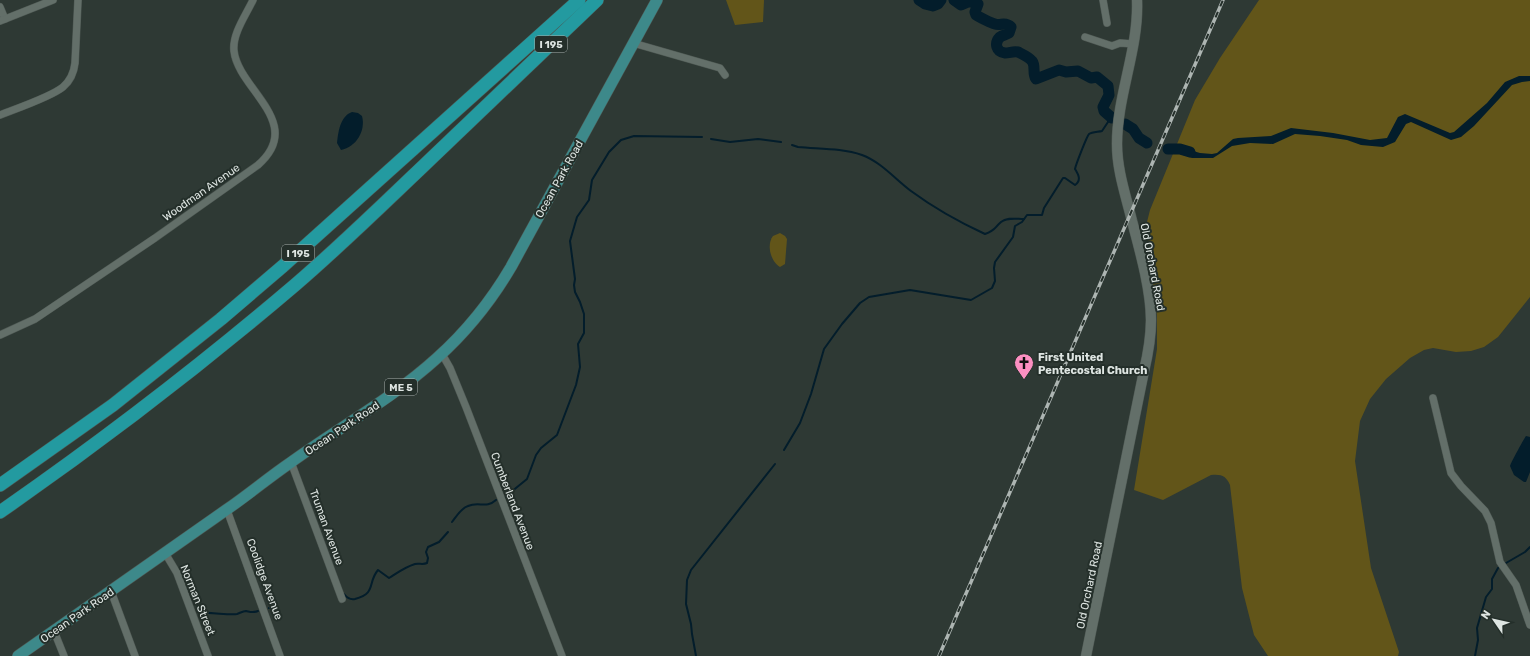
<svg xmlns="http://www.w3.org/2000/svg" width="1530" height="656" font-family="Rubik,sans-serif">
  <style>
    .green { fill: #625519 }
    .water { fill: #031d2b }
    .lines { fill: none; stroke-linecap: round; stroke-linejoin: round }
    .stream { stroke: #031d2b; stroke-width: 2 }
    .river { stroke: #031d2b; stroke-width: 11 }
    .street-casing { stroke: #4e5853; stroke-width: 8 }
    .secondary-casing { stroke: #4e5853; stroke-width: 11 }
    .primary-casing { stroke: #4e5853; stroke-width: 12 }
    .highway-casing { stroke: #4e5853; stroke-width: 14 }
    .street { stroke: #636f69; stroke-width: 7 }
    .secondary { stroke: #636f69; stroke-width: 10 }
    .primary { stroke: #3d898a; stroke-width: 11 }
    .highway { stroke: #239aa0; stroke-width: 13 }
    .rail-casing { stroke: #adb5b2; stroke-width: 3.5 }
    .rail { stroke: #242f2a; stroke-width: 2; stroke-dasharray: 6; stroke-linecap: butt }
    .labels { text-anchor: middle; stroke-width: 4; stroke-linejoin: round; paint-order: stroke }
    .shield { fill: #242f2a; stroke: #a6aeab; stroke-width: 1 }
    .shield-label { font-size: 10px; font-weight: bold; fill: #dee5e2 }
    .street-label { font-size: 11px; fill: #dee5e2; stroke: #242f2a }
    .poi-label { font-size: 11px; font-weight: bold; fill: #dee5e2; stroke: #242f2a; text-anchor: start }
  </style>
  <rect width="100%" height="100%" fill="#2e3934"/>
  <!-- green -->
  <g class="green">
    <path d="M 726,0 L 764,0 L 763,22 L 735,25 Z"/>
    <path d="M 1259,0 L 1530,0 L 1530,297 L 1498,337 L 1484,347 L 1471,351 L 1456,352 L 1433,348 L 1424,350 L 1410,358 L 1386,379 L 1370,399 L 1360,421 L 1355,461 L 1371,568 L 1399,652 L 1398,656 L 1268,656 L 1254,635 L 1242,588 L 1230,485 C 1226,476 1222,474 1211,475 L 1163,500 L 1134,490 L 1157,349 L 1157,315 L 1147,244 L 1146,226 L 1150,210 L 1195,100 L 1220,58 Z"/>
    <path d="M 780,233 L 785,236 L 787,239 L 785,264 L 780,267 C 771,262 766,245 773,236 Z"/>
  </g>
  <!-- water -->
  <g class="water">
    <path d="M 1519,76 L 1530,76 L 1530,81 L 1522,82 L 1512,85 L 1474,126 L 1461,137 L 1451,140 L 1411,122 L 1406,124 L 1395,142 L 1383,147 L 1361,145 L 1347,140 L 1320,136 L 1295,134 L 1273,144 L 1250,143 L 1232,146 L 1213,158 L 1192,158 L 1174,151 L 1176,146 L 1200,153 L 1212,154 L 1217,153 L 1233,139 L 1238,138 L 1271,136 L 1291,128 L 1333,133 L 1370,140 L 1387,138 L 1398,117 L 1405,114 L 1450,133 L 1454,132 L 1487,103 L 1505,82 Z"/>
    <path d="M 352,112 L 358,113 L 362,116 C 366,131 356,147 341,150 L 337,143 C 338,133 340,116 352,112 Z"/>
    <path d="M 1526,436 L 1530,437 L 1530,472 L 1526,482 L 1524,482 L 1514,475 L 1510,466 C 1511,462 1525,437 1526,436 Z"/>
  </g>
  <g class="lines">
    <!-- stream -->
    <g class="stream">
      <path d="M 711,139 L 730,142 L 758,139 L 781,142"/>
      <path d="M 792,145 L 798,147 C 819,149 842,148 862,155 C 881,162 895,179 911,191 C 934,208 959,222 985,234 C 996,230 994,228 1001,222 C 1007,217 1016,219 1024,219"/>
      <path d="M 784,450 L 800,423 L 811,394 L 824,349 L 842,324 L 860,303 L 869,297 L 910,290 L 971,300 L 992,288 L 995,281 L 994,268 L 995,262 L 1013,237 L 1015,226 L 1022,222 L 1027,215 L 1042,215 L 1044,208 L 1063,178 L 1065,178 L 1075,185 C 1082,180 1078,174 1075,169 C 1076,164 1087,136 1089,134 C 1092,132 1098,132 1102,131 L 1108,122 L 1109,115"/>
      <path d="M 505,497 L 527,479 L 536,455 L 541,448 L 557,435 L 576,385 L 580,367 L 578,344 L 584,333 L 584,314 L 580,302 L 575,292 L 574,285 L 575,279 L 570,241 L 577,217 L 589,200 L 592,180 L 609,152 L 621,140 L 634,136 L 702,137"/>
      <path d="M 452,522 C 456,517 461,508 468,506 C 479,501 486,509 496,500"/>
      <path d="M 1506,563 L 1525,552 L 1530,547"/>
      <path d="M 344,594 C 347,598 350,600 355,599 C 377,593 367,583 378,570 L 389,578 C 397,573 405,567 415,564 C 419,563 423,565 427,563 L 428,558 L 426,552 L 428,547 L 439,542 L 448,532"/>
      <path d="M 199,607 C 200,610 201,611 203,612 C 206,613 233,615 237,614 C 240,613 243,611 246,611 C 251,612 253,613 258,611"/>
      <path d="M 269,608 L 275,607"/>
      <path d="M 696,656 L 692,634 L 691,624 L 686,604 L 687,580 L 691,570 L 775,464"/>
      <path d="M 1475,656 L 1478,640 L 1477,628 L 1486,597 L 1492,589 L 1492,579 L 1498,568"/>
    </g>
    <!-- river -->
    <g class="river">
      <path d="M 919,0 L 925,4 L 933,6 L 938,4 L 941,0"/>
      <path d="M 954,0 L 961,5 L 968,2 L 976,2 L 978,4 L 975,12 L 976,15 C 979,17 991,23 995,24 C 1001,26 1005,21 1011,27 L 1009,33 C 1006,35 1003,35 1000,37 C 994,43 996,52 1005,53 C 1010,53 1013,51 1018,52 C 1022,54 1029,57 1032,61 C 1036,66 1032,73 1036,79 L 1059,70 L 1066,72 L 1078,71 L 1091,78 L 1097,77 L 1108,86 L 1109,95 L 1103,107 L 1104,111 L 1112,118"/>
      <path d="M 1125,124 L 1133,129 L 1139,138 L 1147,143"/>
      <path d="M 1168,149 L 1180,149 L 1190,152"/>
    </g>
    <!-- street casing -->
    <g class="street-casing">
      <g id="street">
        <path d="M 1103,0 L 1107,23"/>
        <path d="M 0,7 L 5,19"/>
        <path d="M 0,21 L 53,0"/>
        <path d="M 1085,37 L 1112,46 L 1120,43 L 1134,44"/>
        <path d="M 633,43 L 720,68 L 725,75"/>
        <path d="M 0,115 C 15,109 51,97 63,87 C 70,81 74,72 75,63 L 78,0"/>
        <path d="M 0,335 L 35,319 L 155,238 L 258,165 C 306,123 238,89 234,51 C 232,34 246,15 253,0"/>
        <path d="M 442,354 L 450,368 L 466,407 L 562,656"/>
        <path d="M 1433,398 L 1451,473 L 1461,486 L 1485,511 L 1491,523 L 1500,562 L 1516,585 L 1530,625"/>
        <path d="M 291,462 L 342,599"/>
        <path d="M 227,510 L 280,656"/>
        <path d="M 165,553 L 177,573 L 208,656"/>
        <path d="M 111,591 L 135,656"/>
        <path d="M 54,631 L 64,656"/>
      </g>
    </g>
    <!-- secondary casing -->
    <g class="secondary-casing">
      <path id="secondary" d="M 1086,656 L 1144,371 C 1148,354 1151,337 1151,320 C 1151,290 1140,251 1132,221 C 1126,196 1117,171 1117,144 C 1117,95 1139,49 1137,0"/>
    </g>
    <!-- primary casing -->
    <g class="primary-casing">
      <path id="primary" d="M 18,656 C 87,607 157,559 226,510 C 248,495 268,478 290,463 C 338,428 392,399 437,358 C 466,332 491,301 511,267 L 657,0"/>
    </g>
    <!-- highway casing -->
    <g class="highway-casing">
      <g id="highway">
        <path d="M 0,485 L 113,405 L 221,319 L 283,266 L 579,0"/>
        <path d="M 0,512 C 102,441 200,366 295,285 C 337,249 377,210 417,172 C 477,115 537,58 597,0"/>
      </g>
    </g>
    <!-- street -->
    <use href="#street" class="street"/>
    <!-- secondary -->
    <use href="#secondary" class="secondary"/>
    <!-- primary -->
    <use href="#primary" class="primary"/>
    <!-- highway -->
    <use href="#highway" class="highway"/>
    <!-- rail casing -->
    <g class="rail-casing">
      <path id="rail" d="M 939,656 L 1223,0"/>
    </g>
    <!-- rail -->
    <use href="#rail" class="rail"/>
  </g>
  <!-- icons -->
  <defs>
    <g id="church-pin" transform="scale(1)"><path d="M0 17L-7.5 6A9.5 9.5 0 1 1 7.5 6Z" fill="#fc8fc1" stroke="#242f2a"/><path d="M-1.2-6h2.4v3.5h3.3v2.4h-3.3V6h-2.4V-.1h-3.3v-2.4h3.3Z" fill="#111"/></g>
  </defs>
  <g fill-rule="evenodd">
    <use href="#church-pin" x="1024" y="363"/>
  </g>
  <g class="labels">
    <!-- shield labels -->
    <g class="shield">
      <rect x="535" y="36" width="32" height="16" rx="3"/>
      <rect x="282" y="245" width="32" height="16" rx="3"/>
      <rect x="385" y="379" width="32" height="16" rx="3"/>
    </g>
    <g class="shield-label">
      <text x="551" y="48">I 195</text>
      <text x="298" y="257">I 195</text>
      <text x="401" y="391">ME 5</text>
    </g>
    <!-- street labels -->
    <g class="street-label">
      <text transform="translate(559 179) rotate(-61)" y="4">Ocean Park Road</text>
      <text transform="translate(201 192) rotate(-35)" y="4">Woodman Avenue</text>
      <text transform="translate(1153 267) rotate(79)" y="4">Old Orchard Road</text>
      <text transform="translate(342 428) rotate(-34)" y="4">Ocean Park Road</text>
      <text transform="translate(513 501) rotate(69)" y="4">Cumberland Avenue</text>
      <text transform="translate(327 527) rotate(70)" y="4">Truman Avenue</text>
      <text transform="translate(265 579) rotate(70)" y="4">Coolidge Avenue</text>
      <text transform="translate(1089 585) rotate(-78)" y="4">Old Orchard Road</text>
      <text transform="translate(198 600) rotate(68)" y="4">Norman Street</text>
      <text transform="translate(77 615) rotate(-35)" y="4">Ocean Park Road</text>
    </g>
    <!-- poi labels -->
    <g class="poi-label">
      <text x="1038" y="361">First United<tspan x="1038" dy="13">Pentecostal Church</tspan></text>
    </g>
  </g>
  <!-- north arrow -->
  <g transform="translate(1494 620) rotate(304)" stroke="#242f2a" stroke-width="3" paint-order="stroke">
  <path d="M0-3L7 15L0 10L-7 15Z" fill="#dee5e2"/>
  <text y="-6" font-size="11" font-weight="bold" text-anchor="middle" fill="#dee5e2">N</text>
  </g>
</svg>
